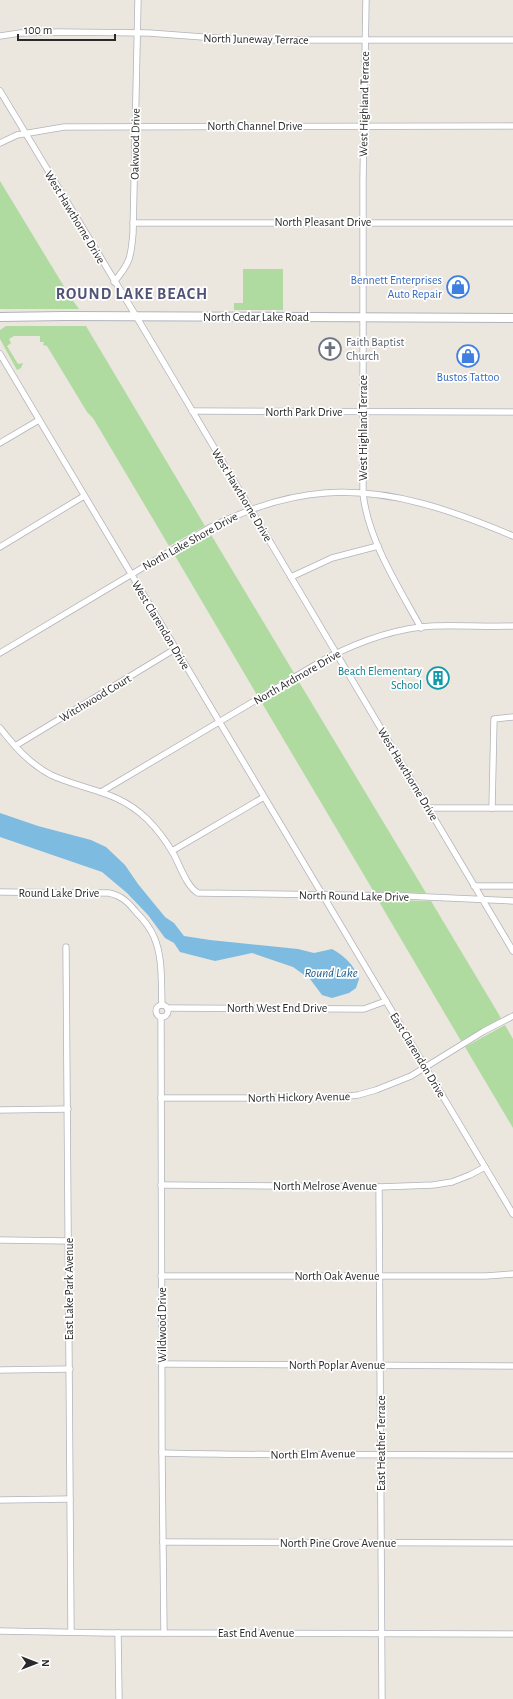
<svg xmlns="http://www.w3.org/2000/svg" width="513" height="1699" font-family="'Alegreya Sans',sans-serif">
  <style>
    .green { fill: #afdba1 }
    .water { fill: #7dbce0 }
    .lines { fill: none; stroke-linecap: round; stroke-linejoin: round }
    .minor-casing { stroke: #b2b3bc; stroke-width: 7 }
    .secondary-casing { stroke: #b2b3bc; stroke-width: 10 }
    .minor { stroke: #fff; stroke-width: 5.5 }
    .secondary { stroke: #fff; stroke-width: 8 }
    .labels { text-anchor: middle; stroke-width: 3.5; stroke-linejoin: round; paint-order: stroke }
    .street-label { font-size: 12px; fill: #2a2a2a; stroke: #fff }
    .shop-label { font-size: 12px; fill: #366cbe; stroke: #fff; text-anchor: end }
    .worship-label { font-size: 12px; fill: #5b616d; stroke: #fff; text-anchor: start }
    .culture-label { font-size: 12px; fill: #0d838f; stroke: #fff; text-anchor: end }
    .water-label { font-size: 13px; font-style: italic; fill: #1d5b8c; stroke: #fff }
    .district-label { font-size: 16px; font-weight: bold; letter-spacing: 1px; fill: #505376; stroke: #fff }
  </style>
  <rect width="100%" height="100%" fill="#ebe6de"/>
  <!-- green -->
  <g class="green">
    <path d="M 0,181 L 71,298 L 79,309 L 0,309 Z"/>
    <path d="M 243,269 L 283,269 L 283,310 L 234,310 L 234,303 L 243,303 Z"/>
    <path d="M 6,326 L 86,326 L 205,526 L 169,546 L 93,418 L 87,412 L 47,346 L 43,345 L 44,342 L 40,342 L 40,336 L 14,336 L 9,339 L 11,343 L 7,346 L 18,364 L 23,363 L 21,368 L 17,370 L 0,339 L 0,330 Z"/>
    <path d="M 210,533 L 294,673 L 257,695 L 174,554 Z"/>
    <path d="M 299,682 L 426,893 L 374,892 L 262,703 Z"/>
    <path d="M 378,900 L 431,901 L 501,1018 L 461,1041 Z"/>
    <path d="M 505,1025 L 513,1039 L 513,1128 L 465,1047 Z"/>
  </g>
  <!-- water -->
  <path class="water" d="M 0,813 L 38,826 L 91,840 L 106,847 L 125,865 L 138,884 L 165,917 L 174,923 L 184,936 L 210,940 L 298,949 L 314,953 L 332,949 C 345,956 354,965 359,979 L 356,988 L 349,993 L 332,998 L 322,995 L 310,979 L 293,967 L 252,953 L 215,961 L 180,952 L 174,943 L 165,938 L 148,915 L 127,893 L 102,872 L 0,837 Z"/>
  <g class="lines">
    <!-- minor casing -->
    <g class="minor-casing">
      <g id="minor">
        <path d="M 366,0 L 363,180 L 363,494 C 369,542 398,586 421,628"/>
        <path d="M 0,36 L 20,33 L 59,32 L 149,33 L 243,40 L 513,40"/>
        <path d="M 0,91 L 136,316 L 513,951"/>
        <path d="M 0,143 L 17,135 L 64,127 L 513,126"/>
        <path d="M 133,223 L 513,223"/>
        <path d="M 114,282 C 130,263 131,258 133,233 L 138,0"/>
        <path d="M 0,354 L 513,1214"/>
        <path d="M 192,411 L 513,412"/>
        <path d="M 0,443 L 39,420"/>
        <path d="M 0,547 L 84,496"/>
        <path d="M 291,577 L 332,558 L 378,546"/>
        <path d="M 0,653 L 209,528 C 245,510 284,496 325,493 C 390,488 454,511 513,536"/>
        <path d="M 0,728 C 15,747 30,764 51,775 C 86,791 117,790 147,819 C 157,829 166,841 173,853 C 180,865 186,886 198,893 L 406,896 L 513,901"/>
        <path d="M 15,746 L 175,649"/>
        <path d="M 101,792 L 325,659 C 358,642 395,628 433,626 C 460,625 486,627 513,626"/>
        <path d="M 428,808 L 513,808"/>
        <path d="M 492,808 L 494,719 L 513,717"/>
        <path d="M 172,851 L 264,797"/>
        <path d="M 474,886 L 513,886"/>
        <path d="M 0,892 L 109,893 C 122,896 128,902 136,912 C 143,919 150,927 154,937 C 163,957 161,983 162,1005"/>
        <path d="M 66,947 L 71,1631"/>
        <circle cx="162" cy="1011" r="6"/>
        <path d="M 167,1008 L 364,1009 L 386,1001"/>
        <path d="M 161,1017 L 162,1453 L 164,1633"/>
        <path d="M 161,1098 L 333,1098 L 358,1095 L 376,1090 L 411,1076 L 484,1031 L 513,1016"/>
        <path d="M 0,1110 L 68,1109"/>
        <path d="M 161,1185 L 379,1187 L 433,1185 L 452,1182 L 470,1175 L 485,1167"/>
        <path d="M 379,1187 L 382,1699"/>
        <path d="M 0,1240 L 69,1241"/>
        <path d="M 161,1276 L 486,1276 L 513,1274"/>
        <path d="M 162,1364 L 513,1366"/>
        <path d="M 0,1370 L 70,1369"/>
        <path d="M 162,1453 C 279,1456 396,1454 513,1455"/>
        <path d="M 0,1500 L 70,1499"/>
        <path d="M 163,1542 L 513,1543"/>
        <path d="M 0,1631 L 108,1633 L 513,1634"/>
        <path d="M 118,1633 L 119,1699"/>
      </g>
    </g>
    <!-- secondary casing -->
    <g class="secondary-casing">
      <path id="secondary" d="M 0,317 L 65,316 L 513,318"/>
    </g>
    <!-- minor -->
    <use href="#minor" class="minor"/>
    <!-- secondary -->
    <use href="#secondary" class="secondary"/>
  </g>
  <!-- icons -->
  <defs>
    <g id="shop-ring" transform="scale(1.15)"><circle r="9.5" fill="#fff" stroke="#3f7fe0" stroke-width="1.5"/><path d="M-5-2.5h2.3a2.7 3.5 0 0 1 5.4 0H5L5.5 6h-11ZM-1.5-2.5h3a1.5 2.3 0 0 0-3 0Z" fill="#3f7fe0"/></g>
    <g id="church-ring" transform="scale(1.15)"><circle r="9.5" fill="#fff" stroke="#6b7280" stroke-width="1.5"/><path d="M-1.2-6h2.4v3.5h3.3v2.4h-3.3V6h-2.4V-.1h-3.3v-2.4h3.3Z" fill="#6b7280"/></g>
    <g id="building-ring" transform="scale(1.15)"><circle r="9.5" fill="#fff" stroke="#0f9aa8" stroke-width="1.5"/><path d="M-4-6H4V6H1V3H-1V6H-4ZM-2.5-4.3h1.7v1.8h-1.7ZM.8-4.3h1.7v1.8H.8ZM-2.5-1h1.7V.8h-1.7ZM.8-1h1.7V.8H.8Z" fill="#0f9aa8"/></g>
  </defs>
  <g fill-rule="evenodd">
    <use href="#shop-ring" x="458" y="287"/>
    <use href="#church-ring" x="330" y="349"/>
    <use href="#shop-ring" x="468" y="356"/>
    <use href="#building-ring" x="438" y="678"/>
  </g>
  <g class="labels">
    <!-- street labels -->
    <g class="street-label">
      <text transform="translate(256 39) rotate(1)" y="4">North Juneway Terrace</text>
      <text transform="translate(364 104) rotate(-89)" y="4">West Highland Terrace</text>
      <text x="255" y="130">North Channel Drive</text>
      <text transform="translate(135 144) rotate(-89)" y="4">Oakwood Drive</text>
      <text transform="translate(75 217) rotate(59)" y="4">West Hawthorne Drive</text>
      <text x="323" y="226">North Pleasant Drive</text>
      <text x="256" y="321">North Cedar Lake Road</text>
      <text x="304" y="416">North Park Drive</text>
      <text transform="translate(363 428) rotate(-90)" y="4">West Highland Terrace</text>
      <text transform="translate(242 495) rotate(59)" y="4">West Hawthorne Drive</text>
      <text transform="translate(190 541) rotate(-29)" y="4">North Lake Shore Drive</text>
      <text transform="translate(161 625) rotate(59)" y="4">West Clarendon Drive</text>
      <text transform="translate(297 677) rotate(-30)" y="4">North Ardmore Drive</text>
      <text transform="translate(95 698) rotate(-31)" y="4">Witchwood Court</text>
      <text transform="translate(408 774) rotate(59)" y="4">West Hawthorne Drive</text>
      <text x="59" y="897">Round Lake Drive</text>
      <text transform="translate(354 896) rotate(1)" y="4">North Round Lake Drive</text>
      <text x="277" y="1012">North West End Drive</text>
      <text transform="translate(418 1055) rotate(59)" y="4">East Clarendon Drive</text>
      <text transform="translate(299 1097) rotate(-1)" y="4">North Hickory Avenue</text>
      <text x="325" y="1190">North Melrose Avenue</text>
      <text x="337" y="1280">North Oak Avenue</text>
      <text transform="translate(69 1289) rotate(-90)" y="4">East Lake Park Avenue</text>
      <text transform="translate(162 1325) rotate(-90)" y="4">Wildwood Drive</text>
      <text x="337" y="1369">North Poplar Avenue</text>
      <text transform="translate(381 1443) rotate(-90)" y="4">East Heather Terrace</text>
      <text transform="translate(313 1454) rotate(-1)" y="4">North Elm Avenue</text>
      <text x="338" y="1547">North Pine Grove Avenue</text>
      <text x="256" y="1637">East End Avenue</text>
    </g>
    <!-- shop labels -->
    <g class="shop-label">
      <text x="442" y="284">Bennett Enterprises<tspan x="442" dy="14">Auto Repair</tspan></text>
      <text x="468" y="381" text-anchor="middle">Bustos Tattoo</text>
    </g>
    <!-- worship labels -->
    <g class="worship-label">
      <text x="346" y="346">Faith Baptist<tspan x="346" dy="14">Church</tspan></text>
    </g>
    <!-- culture labels -->
    <g class="culture-label">
      <text x="422" y="675">Beach Elementary<tspan x="422" dy="14">School</tspan></text>
    </g>
    <!-- water labels -->
    <g class="water-label">
      <text x="331" y="977">Round Lake</text>
    </g>
    <!-- district labels -->
    <g class="district-label">
      <text x="132" y="299">ROUND LAKE BEACH</text>
    </g>
  </g>
  <!-- north arrow -->
  <g transform="translate(36 1663) rotate(90)" stroke="#ffffff" stroke-width="3" paint-order="stroke">
  <path d="M0-3L7 15L0 10L-7 15Z" fill="#2a2a2a"/>
  <text y="-6" font-size="11" font-weight="bold" text-anchor="middle" fill="#2a2a2a">N</text>
  </g>
  <!-- scale -->
  <path d="M18 34v6h97v-6" fill="none" stroke="#2a2a2a" stroke-width="2"/>
  <text x="24" y="34" font-size="12" fill="#2a2a2a" stroke="#ffffff" stroke-width="3" paint-order="stroke">100 m</text>
</svg>
